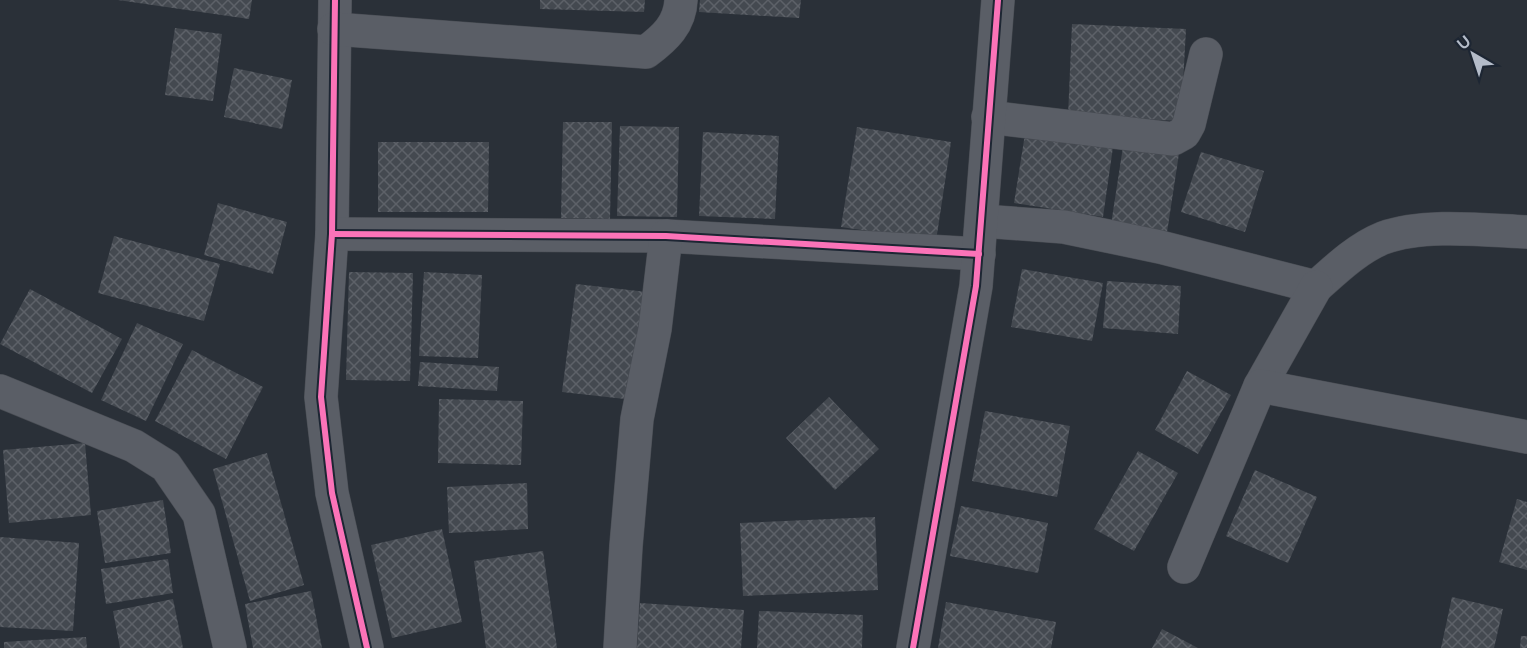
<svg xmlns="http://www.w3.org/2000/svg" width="1527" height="648" font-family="Raleway,sans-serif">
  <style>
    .building { fill: url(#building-cross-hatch) }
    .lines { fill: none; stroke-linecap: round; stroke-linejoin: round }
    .street-casing { stroke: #484c53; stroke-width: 34 }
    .street { stroke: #5a5e66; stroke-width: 33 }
    .cycleway-casing { stroke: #1d2633; stroke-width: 10 }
    .cycleway { stroke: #fb73b8; stroke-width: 6 }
  </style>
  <defs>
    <pattern id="building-cross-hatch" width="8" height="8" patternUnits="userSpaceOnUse" patternTransform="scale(1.5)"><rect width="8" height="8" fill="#444950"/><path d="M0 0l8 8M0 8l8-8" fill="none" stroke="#5d6168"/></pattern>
  </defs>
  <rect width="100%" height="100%" fill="#2a3038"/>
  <!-- building -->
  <g class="building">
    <path d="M 118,0 L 252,0 L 249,19 Z"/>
    <path d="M 540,0 L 645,0 L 644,12 L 540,9 Z"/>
    <path d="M 700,0 L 801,0 L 799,18 L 699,12 Z"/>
    <path d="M 1072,24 L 1186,29 L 1181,121 L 1068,116 Z"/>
    <path d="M 175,28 L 222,34 L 213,101 L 165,95 Z"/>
    <path d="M 234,68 L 292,80 L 282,129 L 224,117 Z"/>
    <path d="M 563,122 L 612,122 L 610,219 L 561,218 Z"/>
    <path d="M 620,126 L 679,127 L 677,217 L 617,216 Z"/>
    <path d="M 857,127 L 951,142 L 936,241 L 841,227 Z"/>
    <path d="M 703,132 L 779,136 L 775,219 L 699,216 Z"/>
    <path d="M 1025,134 L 1113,147 L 1103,217 L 1014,203 Z"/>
    <path d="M 1124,140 L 1180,147 L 1166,239 L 1110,231 Z"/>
    <path d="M 378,142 L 489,142 L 488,212 L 378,212 Z"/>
    <path d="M 1201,152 L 1264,171 L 1245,232 L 1181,212 Z"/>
    <path d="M 218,203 L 287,222 L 273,274 L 204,255 Z"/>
    <path d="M 114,236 L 220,264 L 204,321 L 98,293 Z"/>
    <path d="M 1022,269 L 1103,283 L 1092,341 L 1011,327 Z"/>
    <path d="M 349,272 L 413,273 L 410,381 L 346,380 Z"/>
    <path d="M 424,272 L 482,275 L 478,358 L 419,356 Z"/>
    <path d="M 1107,281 L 1181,286 L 1178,334 L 1103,328 Z"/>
    <path d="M 576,284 L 647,292 L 634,400 L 562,392 Z"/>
    <path d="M 30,289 L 122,339 L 92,393 L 0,344 Z"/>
    <path d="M 137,323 L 183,344 L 146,421 L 101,400 Z"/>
    <path d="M 192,350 L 263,387 L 226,459 L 155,421 Z"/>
    <path d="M 420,362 L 499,367 L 497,391 L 418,386 Z"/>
    <path d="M 1187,371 L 1231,395 L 1198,454 L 1155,430 Z"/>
    <path d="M 829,397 L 879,449 L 835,490 L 786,438 Z"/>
    <path d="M 439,399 L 523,401 L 521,465 L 438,463 Z"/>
    <path d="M 985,411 L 1070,426 L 1057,497 L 972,481 Z"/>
    <path d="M 85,443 L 91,515 L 9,523 L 3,450 Z"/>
    <path d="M 1138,451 L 1178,473 L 1134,551 L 1094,529 Z"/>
    <path d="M 267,453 L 304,585 L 250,601 L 213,469 Z"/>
    <path d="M 1255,470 L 1317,497 L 1288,563 L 1226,536 Z"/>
    <path d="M 527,483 L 528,529 L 449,533 L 447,487 Z"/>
    <path d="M 1517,499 L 1527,502 L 1527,570 L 1499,562 Z"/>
    <path d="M 163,500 L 171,553 L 105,563 L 97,511 Z"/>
    <path d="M 961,506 L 1048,523 L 1038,573 L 950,556 Z"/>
    <path d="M 875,517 L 878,590 L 743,596 L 740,523 Z"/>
    <path d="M 442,529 L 462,622 L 392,638 L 371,545 Z"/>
    <path d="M 0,537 L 79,543 L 73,631 L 0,627 Z"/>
    <path d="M 543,551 L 557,648 L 486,648 L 474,561 Z"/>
    <path d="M 168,559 L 173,593 L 106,604 L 101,569 Z"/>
    <path d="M 311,591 L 322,648 L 253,648 L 245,604 Z"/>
    <path d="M 1452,597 L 1503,609 L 1494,648 L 1441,648 Z"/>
    <path d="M 173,599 L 183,648 L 120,648 L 113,611 Z"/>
    <path d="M 946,602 L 1056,622 L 1051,648 L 938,648 Z"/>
    <path d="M 640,603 L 744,610 L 741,648 L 637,648 Z"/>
    <path d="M 759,611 L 863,615 L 862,648 L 757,648 Z"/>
    <path d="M 1162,629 L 1198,648 L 1152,648 Z"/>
    <path d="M 1521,636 L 1527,636 L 1527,648 L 1520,648 Z"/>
    <path d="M 86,637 L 87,648 L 4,648 L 4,642 Z"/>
  </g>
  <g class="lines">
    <!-- street casing -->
    <g class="street-casing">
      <g id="street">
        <path d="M 335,0 L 332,234 L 321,397 L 332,493 L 367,648"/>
        <path d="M 334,29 L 646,52 C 665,38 680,24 681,0"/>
        <path d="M 988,117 L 1173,139 L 1184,133 L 1189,124 L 1206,54"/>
        <path d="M 982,221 L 1064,227 L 1160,247 L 1316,287 C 1336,269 1358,248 1383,238 C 1424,223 1484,230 1527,232"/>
        <path d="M 332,234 L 666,236 L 979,254"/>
        <path d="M 1260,386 L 1316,287"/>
        <path d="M 0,391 L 134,446 L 166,466 L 199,514 L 230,648"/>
        <path d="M 1184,567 L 1260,386 L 1527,437"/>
        <path d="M 620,648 L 626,546 L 637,419 L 655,329 L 666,236"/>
        <path d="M 913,648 L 976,286 L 998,0"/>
      </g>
    </g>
    <!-- street -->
    <use href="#street" class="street"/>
    <!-- cycleway casing -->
    <g class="cycleway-casing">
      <g id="cycleway">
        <path d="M 335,0 L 332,234 L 321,397 L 332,493 L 367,648"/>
        <path d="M 332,234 L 666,236 L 979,254"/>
        <path d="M 913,648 L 976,286 L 998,0"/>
      </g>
    </g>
    <!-- cycleway -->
    <use href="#cycleway" class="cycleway"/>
  </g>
  <!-- north arrow -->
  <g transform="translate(1473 54) rotate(321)" stroke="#1d2633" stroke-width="4.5" paint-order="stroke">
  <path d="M0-4.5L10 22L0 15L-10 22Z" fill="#b4bcc9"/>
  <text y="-9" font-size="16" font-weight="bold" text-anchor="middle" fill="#b4bcc9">U</text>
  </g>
</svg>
